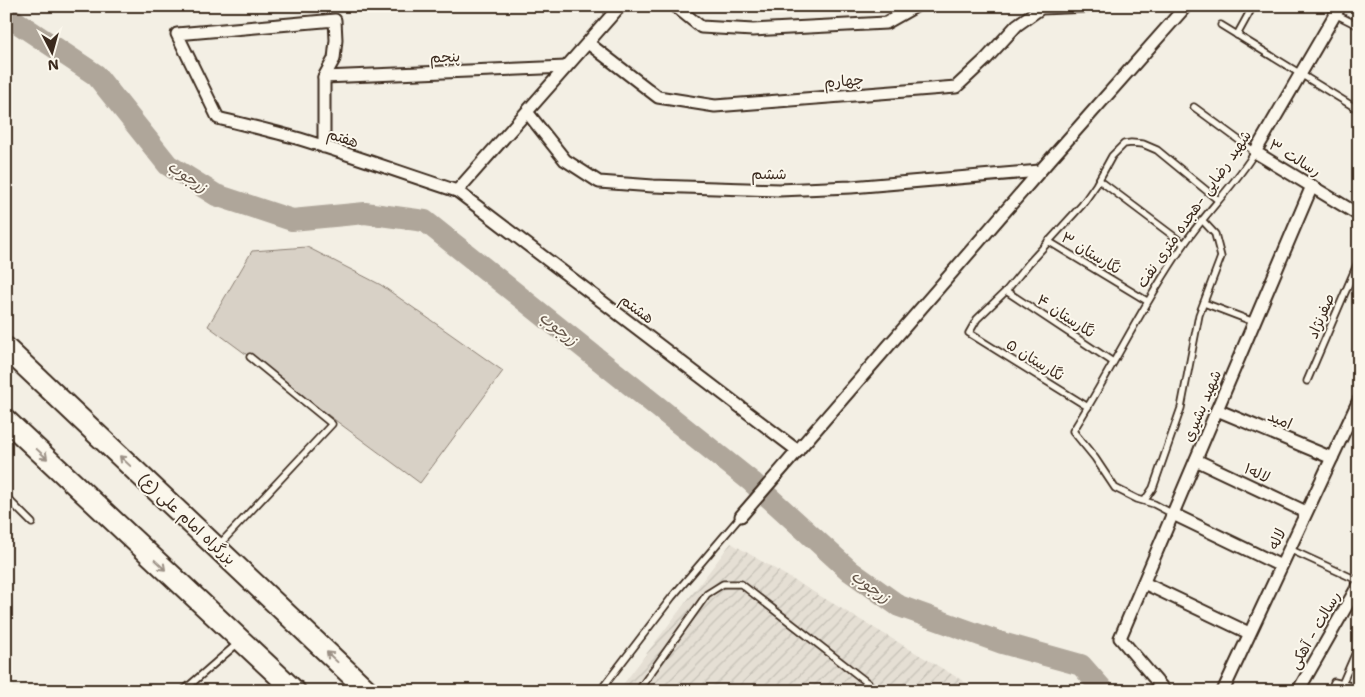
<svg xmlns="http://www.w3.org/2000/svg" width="1365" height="697" font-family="'Shantell Sans','Playpen Sans Arabic',sans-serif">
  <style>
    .industrial { fill: url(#industrial-furrows) }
    .pitch { fill: #d8d1c6; stroke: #8a7e72 }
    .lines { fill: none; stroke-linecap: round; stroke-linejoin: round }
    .river { stroke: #afa69a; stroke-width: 22 }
    .lane-casing { stroke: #3b2a1e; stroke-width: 9 }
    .street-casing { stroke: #3b2a1e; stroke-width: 15 }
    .highway-casing { stroke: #3b2a1e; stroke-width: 24 }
    .lane { stroke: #fbf7ec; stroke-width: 5.5 }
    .street { stroke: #fbf7ec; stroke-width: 11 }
    .highway { stroke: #fbf7ec; stroke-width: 20 }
    .oneway { stroke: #9b9085 }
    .labels { text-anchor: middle; stroke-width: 4; stroke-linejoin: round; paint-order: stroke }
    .street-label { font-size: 15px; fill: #3b2a1e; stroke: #fbf7ec }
    .water-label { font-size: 16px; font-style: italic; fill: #645549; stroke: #fbf7ec }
  </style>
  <defs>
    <pattern id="industrial-furrows" width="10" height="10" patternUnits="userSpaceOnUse" patternTransform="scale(1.25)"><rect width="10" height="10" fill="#e5dfd4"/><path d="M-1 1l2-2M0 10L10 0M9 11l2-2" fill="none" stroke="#c5c0b6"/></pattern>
  </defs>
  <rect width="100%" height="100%" fill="#f3efe4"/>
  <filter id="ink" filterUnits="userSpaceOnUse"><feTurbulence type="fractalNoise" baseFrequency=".02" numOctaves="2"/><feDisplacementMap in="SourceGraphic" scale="10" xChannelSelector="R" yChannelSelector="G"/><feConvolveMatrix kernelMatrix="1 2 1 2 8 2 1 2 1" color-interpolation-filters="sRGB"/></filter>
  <g filter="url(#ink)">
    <!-- industrial -->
    <path class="industrial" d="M 731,543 L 980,691 L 618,691 Z"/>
    <!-- pitch -->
    <path class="pitch" d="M 307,247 L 381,285 L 503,371 L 420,483 L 208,326 L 252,251 Z"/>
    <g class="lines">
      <!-- river -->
      <path class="river" d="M 6,15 L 96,75 L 168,165 L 216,195 L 292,220 L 365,213 L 425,221 L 752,482 L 850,571 L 899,606 L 1002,643 L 1081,665 L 1104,691"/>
      <!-- lane casing -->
      <g class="lane-casing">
        <g id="lane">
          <path d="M 1335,14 L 1359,26"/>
          <path d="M 1221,25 L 1359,110"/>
          <path d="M 1237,35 L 1253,6"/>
          <path d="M 1099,180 L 1184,244"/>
          <path d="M 1048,241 L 1147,301"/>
          <path d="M 1006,291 L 1113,362"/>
          <path d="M 1204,303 L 1254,322"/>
          <path d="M 1307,381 L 1359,260"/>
          <path d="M 1088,407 L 969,333 L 977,319 L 1006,291 L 1029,263 L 1082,205 L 1096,185 L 1112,156 L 1124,144 L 1131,143 L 1143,144 L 1157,150 L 1218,200"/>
          <path d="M 6,497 L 32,523"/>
          <path d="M 1145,500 L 1153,488 L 1181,408 L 1199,315 L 1221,257 L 1215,234 L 1202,220"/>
          <path d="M 1173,514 L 1154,504 L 1137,499 L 1115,488 L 1095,458 L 1073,431 C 1112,370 1142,305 1183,246 C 1205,213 1235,185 1255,152 L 1194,107"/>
          <path d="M 218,546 L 332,424 L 250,357"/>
          <path d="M 1289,549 L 1359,581"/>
          <path d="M 1342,684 L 1359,645"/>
          <path d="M 183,691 L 238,643"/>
          <path d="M 600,691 L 672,597 L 741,516"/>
          <path d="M 638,691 L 707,594 L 723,584 L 741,584 L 878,691"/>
          <path d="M 1331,691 L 1334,682 L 1359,688"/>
        </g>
      </g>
      <!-- street casing -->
      <g class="street-casing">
        <g id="street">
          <path d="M 675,6 L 701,27 L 753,30 L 886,23 L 916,6"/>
          <path d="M 1340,6 L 1255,152 L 1359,215"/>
          <path d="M 588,43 L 658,97 L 715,106 L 956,87 L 986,59 L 1017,25 L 1041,8 L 1089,6"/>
          <path d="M 324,77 L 566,67"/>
          <path d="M 527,112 L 565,160 L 599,182 L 653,186 L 779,190 L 851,187 L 1040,171"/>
          <path d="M 324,147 L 324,77 L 334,59 L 336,40 L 335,20 L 177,34 L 218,118 C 245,125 273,131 300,139 C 352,155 405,174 457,191 L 798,451"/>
          <path d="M 457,191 L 620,6"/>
          <path d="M 1217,410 L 1332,458"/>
          <path d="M 1196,460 L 1306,512"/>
          <path d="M 1173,514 L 1281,566"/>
          <path d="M 741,516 L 1040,171 L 1186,6"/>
          <path d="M 1144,583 L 1249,633"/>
          <path d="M 1165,691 L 1120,638 L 1312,186"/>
          <path d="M 1223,691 L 1359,400"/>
          <path d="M 1298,691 L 1359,584"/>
        </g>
      </g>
      <!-- highway casing -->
      <g class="highway-casing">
        <g id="highway">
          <path d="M 6,348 L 368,691"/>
          <path d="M 6,420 L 295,691"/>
        </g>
      </g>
      <!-- lane -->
      <use href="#lane" class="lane"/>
      <!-- street -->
      <use href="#street" class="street"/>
      <!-- highway -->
      <use href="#highway" class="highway"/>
    </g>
    <!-- one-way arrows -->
    <defs><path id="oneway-shaft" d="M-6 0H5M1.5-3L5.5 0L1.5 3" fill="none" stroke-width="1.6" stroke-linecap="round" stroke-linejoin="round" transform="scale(1.25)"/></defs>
    <g class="oneway">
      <use href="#oneway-shaft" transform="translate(42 454) rotate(43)"/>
      <use href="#oneway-shaft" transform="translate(125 461) rotate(-137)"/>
      <use href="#oneway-shaft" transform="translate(160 565) rotate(43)"/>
      <use href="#oneway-shaft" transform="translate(332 657) rotate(-137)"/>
    </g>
  </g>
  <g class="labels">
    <!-- street labels -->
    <g class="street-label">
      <text transform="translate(445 57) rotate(-2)" y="5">پنجم</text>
      <text transform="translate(844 81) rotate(-4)" y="5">چهارم</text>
      <text transform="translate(343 138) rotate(18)" y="5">هفتم</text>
      <text transform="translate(1295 158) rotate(31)" y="5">رسالت ۳</text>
      <text transform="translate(769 174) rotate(1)" y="5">ششم</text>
      <text transform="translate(1194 209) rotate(-55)" y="5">شهید رضایی -هجده متری نفت</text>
      <text transform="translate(1091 253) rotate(31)" y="5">نگارستان ۳</text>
      <text transform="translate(637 309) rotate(37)" y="5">هشتم</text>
      <text transform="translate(1066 316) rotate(33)" y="5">نگارستان ۴</text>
      <text transform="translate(1321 316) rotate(-67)" y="5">صفرنژاد</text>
      <text transform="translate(1035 360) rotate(32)" y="5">نگارستان ۵</text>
      <text transform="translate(1202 406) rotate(-67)" y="5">شهید بشیری</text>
      <text transform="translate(1280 420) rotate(23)" y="5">امید</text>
      <text transform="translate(1257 473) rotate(25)" y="5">لاله۱</text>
      <text transform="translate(187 519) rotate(43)" y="5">بزرگراه امام علی (ع)</text>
      <text transform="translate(1277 539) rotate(-65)" y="5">لاله</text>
      <text transform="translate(1315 630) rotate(-60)" y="5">رسالت - آهکی</text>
    </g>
    <!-- water labels -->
    <g class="water-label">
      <text transform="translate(188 176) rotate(34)" y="6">زرجوب</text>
      <text transform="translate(559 328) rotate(39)" y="6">زرجوب</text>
      <text transform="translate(871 586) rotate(36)" y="6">زرجوب</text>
    </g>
  </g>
  <!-- margin -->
  <rect width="1365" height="697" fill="none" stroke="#fbf7ec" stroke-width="25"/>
  <rect x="12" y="12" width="1340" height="672" fill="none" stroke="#3b2a1e" stroke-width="2" filter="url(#ink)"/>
  <!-- north arrow -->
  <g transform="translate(52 52) rotate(174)" stroke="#fbf7ec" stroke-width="4" paint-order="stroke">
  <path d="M0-4L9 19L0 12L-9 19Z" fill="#3b2a1e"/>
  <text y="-8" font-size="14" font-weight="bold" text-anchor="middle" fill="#3b2a1e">N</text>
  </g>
</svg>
